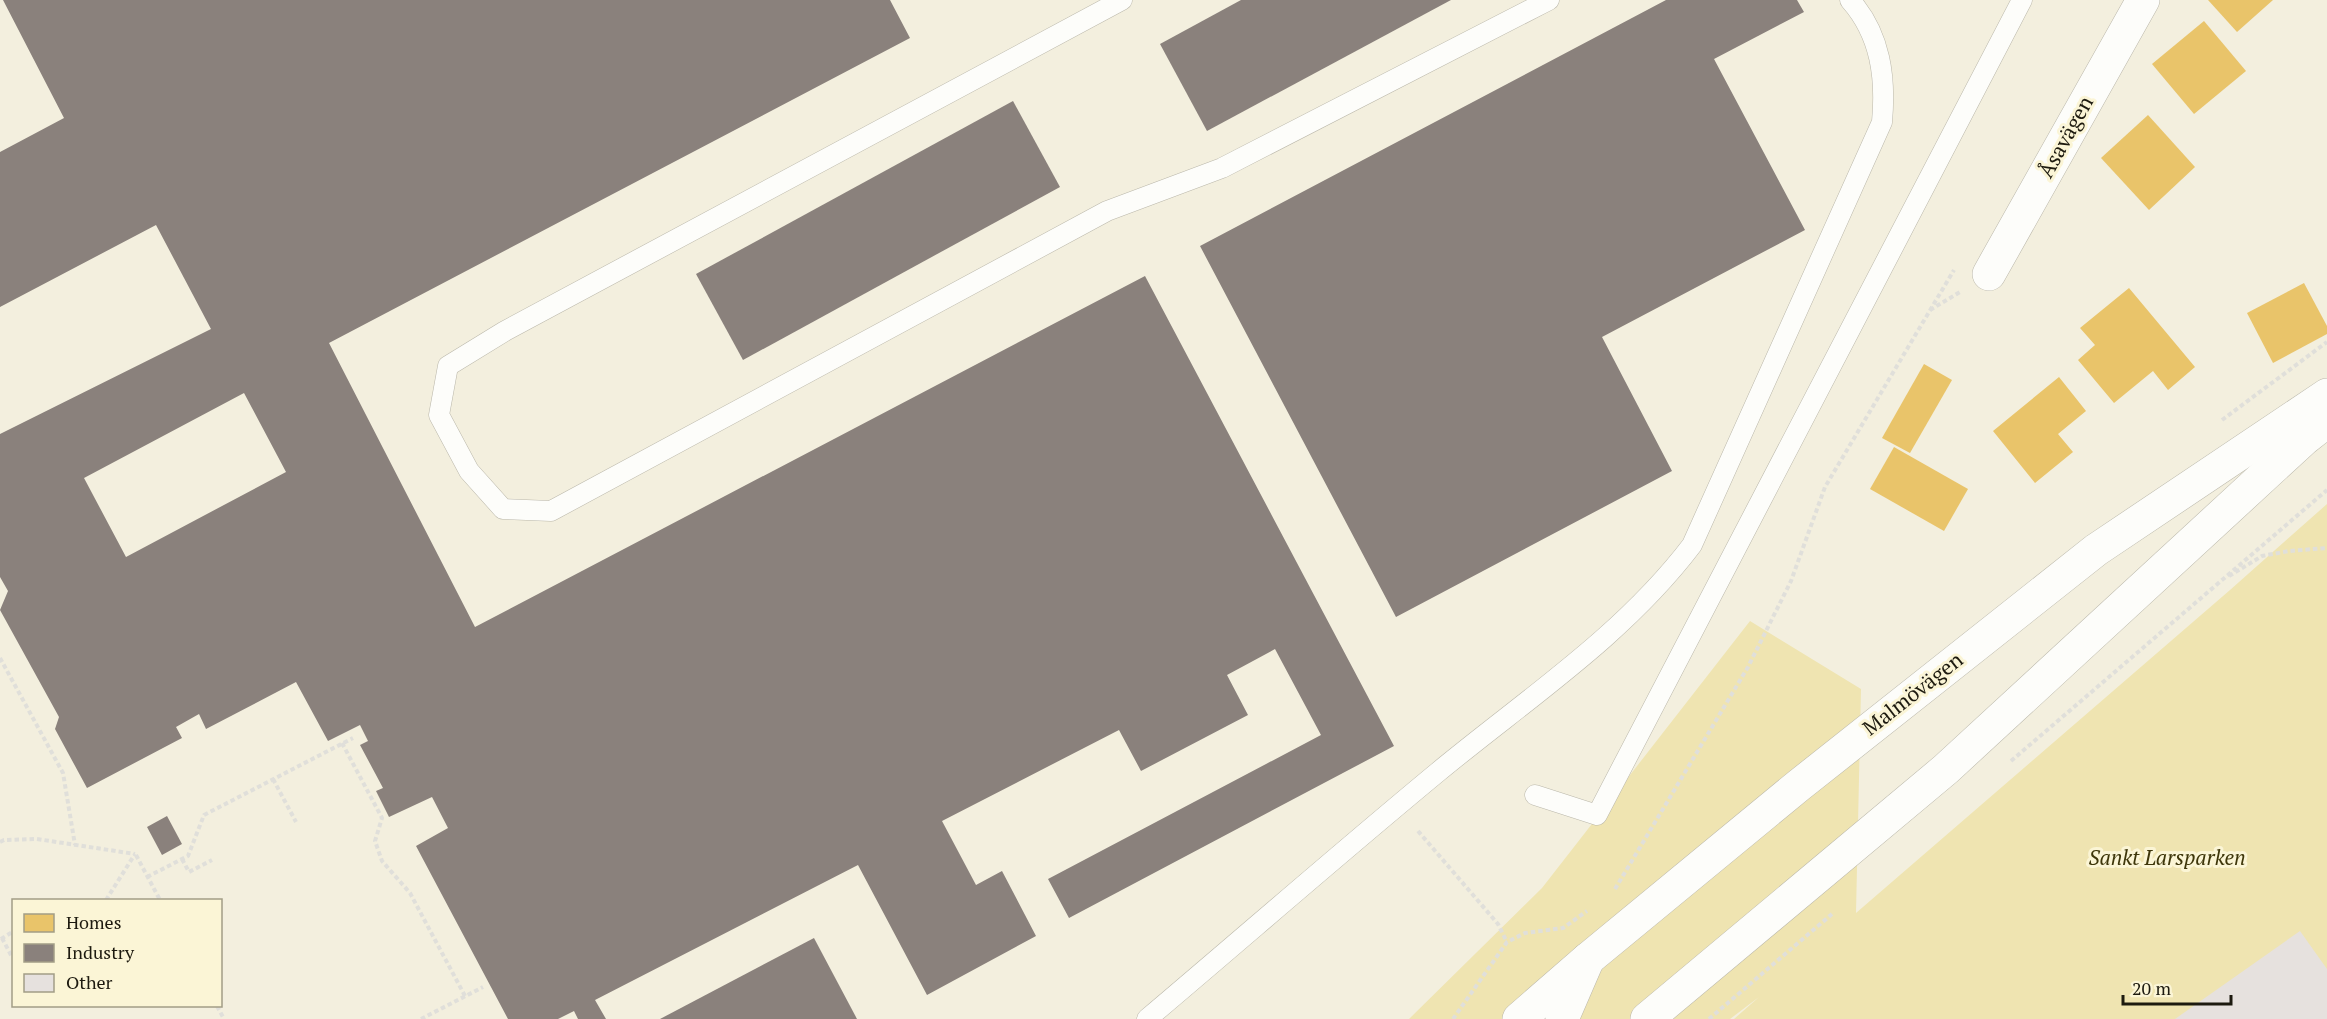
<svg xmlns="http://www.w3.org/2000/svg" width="2327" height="1019" font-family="'PT Serif',serif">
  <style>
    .green { fill: #efe4b1 }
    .homes { fill: #e9c46a }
    .industry { fill: #8a817c; fill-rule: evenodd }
    .building { fill: #e6e1de }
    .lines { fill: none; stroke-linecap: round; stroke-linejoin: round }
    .service-casing { stroke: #bab7aa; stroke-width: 21 }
    .minor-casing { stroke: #bab7aa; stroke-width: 34 }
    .tertiary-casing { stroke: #bab7aa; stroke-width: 34 }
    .secondary-casing { stroke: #bab7aa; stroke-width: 34 }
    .path { stroke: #e0dfda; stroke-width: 4; stroke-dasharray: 4.5 3; stroke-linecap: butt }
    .service { stroke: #fdfdfa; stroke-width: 20 }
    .minor { stroke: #fdfdfa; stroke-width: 33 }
    .tertiary { stroke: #fdfdfa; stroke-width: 33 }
    .secondary { stroke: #fdfdfa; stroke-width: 33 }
    .labels { text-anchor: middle; stroke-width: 6; stroke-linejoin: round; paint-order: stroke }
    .street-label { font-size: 21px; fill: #1d1a0f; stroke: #fbf5d6 }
    .park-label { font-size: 21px; font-style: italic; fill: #3e360a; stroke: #fbf5d6 }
  </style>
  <rect width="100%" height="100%" fill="#f3efde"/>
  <!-- green -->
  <path class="green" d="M 2327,504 L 2327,1019 L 1734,1019 L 1759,997 L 1730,1019 L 1409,1019 L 1542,888 L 1750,621 L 1861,689 L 1856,913 L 2230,590 Z"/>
  <!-- homes -->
  <g class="homes">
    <path d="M 2208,0 L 2273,0 L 2237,32 Z"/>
    <path d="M 2204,21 L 2246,71 L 2194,114 L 2152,64 Z"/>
    <path d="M 2148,115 L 2195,167 L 2149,210 L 2101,158 Z"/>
    <path d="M 2304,283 L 2327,326 L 2327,334 L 2273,363 L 2247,313 Z"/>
    <path d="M 2129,288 L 2195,367 L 2168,390 L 2153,371 L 2114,403 L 2078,360 L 2095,345 L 2080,328 Z"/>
    <path d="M 1924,364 L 1952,380 L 1910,453 L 1882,438 Z"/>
    <path d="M 2059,377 L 2086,411 L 2058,434 L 2073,452 L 2035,483 L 1993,431 Z"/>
    <path d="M 1894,447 L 1968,489 L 1944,531 L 1870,489 Z"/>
  </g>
  <!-- industry -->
  <g class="industry">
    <path d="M 3,0 L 890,0 L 910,38 L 329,343 L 475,627 L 1145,276 L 1394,746 L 1069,918 L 1048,879 L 1321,735 L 1275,649 L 1227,675 L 1248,715 L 1141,771 L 1119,730 L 942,821 L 976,885 L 1002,871 L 1036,936 L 927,995 L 858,865 L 595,1000 L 606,1019 L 578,1019 L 574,1011 L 558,1019 L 508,1019 L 416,846 L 448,828 L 432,797 L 389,817 L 376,791 L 383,788 L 360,745 L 368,741 L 360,725 L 328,741 L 296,682 L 206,729 L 199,714 L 176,727 L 182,738 L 87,788 L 55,729 L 59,717 L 0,610 L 8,591 L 0,577 L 0,434 L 211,329 L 156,225 L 0,307 L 0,152 L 64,118 ZM 244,393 L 286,472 L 126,557 L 84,478 Z"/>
    <path d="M 1241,0 L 1451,0 L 1207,131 L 1160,44 Z"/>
    <path d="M 1666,0 L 1797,0 L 1804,12 L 1714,59 L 1805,230 L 1602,337 L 1672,471 L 1396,617 L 1200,246 Z"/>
    <path d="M 1013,101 L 1060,187 L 743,360 L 696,274 Z"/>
    <path d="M 167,816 L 182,844 L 162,855 L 147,827 Z"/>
    <path d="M 814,938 L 857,1019 L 660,1019 Z"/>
  </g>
  <!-- building -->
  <path class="building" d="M 2300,931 L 2327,969 L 2327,1019 L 2175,1019 Z"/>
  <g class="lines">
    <!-- service casing -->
    <g class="service-casing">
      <g id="service">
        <path d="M 1122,0 L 505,331 L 448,366 L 439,415 L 469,471 L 503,509 L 551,511 L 1107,211 L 1222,168 L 1549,0"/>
        <path d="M 1535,795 L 1597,815 L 2022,0"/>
        <path d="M 1147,1019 C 1244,937 1340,853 1438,772 C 1525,700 1623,636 1692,545 L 1882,122 C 1886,78 1881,35 1850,0"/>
      </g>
    </g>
    <!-- minor casing -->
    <g class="minor-casing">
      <path id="minor" d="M 1989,274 L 2143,0"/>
    </g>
    <!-- tertiary casing -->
    <g class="tertiary-casing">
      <path id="tertiary" d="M 1562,1019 L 1588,959"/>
    </g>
    <!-- secondary casing -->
    <g class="secondary-casing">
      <g id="secondary">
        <path d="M 1519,1019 L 1588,959 L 1798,786 L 2096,550 L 2327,395"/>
        <path d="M 1647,1019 L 1946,769 L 2304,439 L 2327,421"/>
      </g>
    </g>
    <!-- path -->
    <g class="path">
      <path d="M 1930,310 L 1960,292"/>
      <path d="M 2222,420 L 2327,342"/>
      <path d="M 2229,576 L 2262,556 L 2289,551 L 2327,548"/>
      <path d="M 0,658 L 63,773 L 75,845"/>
      <path d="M 342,743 L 382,818 L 375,841 L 382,861 L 410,893 L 465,996"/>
      <path d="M 2011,761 L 2327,490"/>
      <path d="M 273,779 L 296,822"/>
      <path d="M 1418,831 L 1498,924 L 1507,942"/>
      <path d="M 0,842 L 4,840 L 37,839 L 135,854"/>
      <path d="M 136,855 L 160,900"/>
      <path d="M 182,859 L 189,872 L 212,860"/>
      <path d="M 147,877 L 188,856 L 204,815 L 353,738"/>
      <path d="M 1615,889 L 1748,667 L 1791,581 L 1825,487 L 1954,270"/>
      <path d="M 106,900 L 135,854"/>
      <path d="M 2,938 L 12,957"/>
      <path d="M 1,939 L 14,931"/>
      <path d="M 217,1006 L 224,1019"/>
      <path d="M 421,1019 L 483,987"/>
      <path d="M 1453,1019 L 1507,942 L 1525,933 L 1563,928 L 1587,911"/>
      <path d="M 1709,1019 L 1832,914"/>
    </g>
    <!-- service -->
    <use href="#service" class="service"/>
    <!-- minor -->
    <use href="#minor" class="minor"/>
    <!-- tertiary -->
    <use href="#tertiary" class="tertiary"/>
    <!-- secondary -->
    <use href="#secondary" class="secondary"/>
  </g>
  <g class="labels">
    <!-- street labels -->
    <g class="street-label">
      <text transform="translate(2066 137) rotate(-61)" y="7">Åsavägen</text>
      <text transform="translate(1913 694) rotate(-38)" y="7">Malmövägen</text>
    </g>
    <!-- park labels -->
    <g class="park-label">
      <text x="2167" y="865">Sankt Larsparken</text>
    </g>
  </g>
  <!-- legend -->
  <rect x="12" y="899" width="210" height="108" fill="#fbf5d6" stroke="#a29d86" stroke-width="1.5"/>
  <rect x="24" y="914" width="30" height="18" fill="#e9c46a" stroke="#a29d86" stroke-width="1.5"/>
  <text x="66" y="929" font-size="18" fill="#1d1a0f">Homes</text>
  <rect x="24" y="944" width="30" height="18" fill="#8a817c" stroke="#a29d86" stroke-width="1.5"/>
  <text x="66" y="959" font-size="18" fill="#1d1a0f">Industry</text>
  <rect x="24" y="974" width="30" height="18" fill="#e6e1de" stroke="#a29d86" stroke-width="1.5"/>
  <text x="66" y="989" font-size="18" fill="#1d1a0f">Other</text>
  <!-- scale -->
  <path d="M2123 995v9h108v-9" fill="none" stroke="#1d1a0f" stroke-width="3"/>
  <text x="2132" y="995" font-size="18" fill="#1d1a0f" stroke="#fbf5d6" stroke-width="4.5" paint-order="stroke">20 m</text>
</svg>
